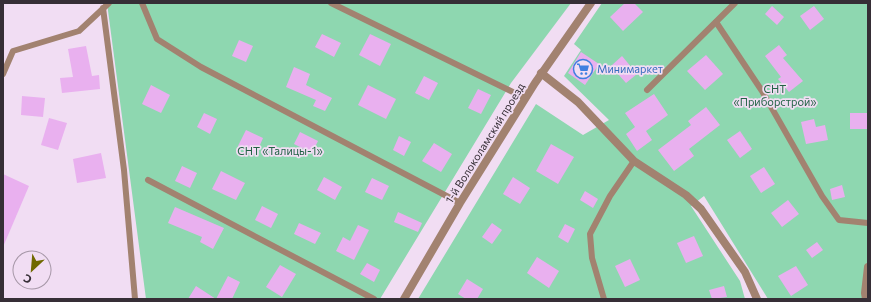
<svg xmlns="http://www.w3.org/2000/svg" width="871" height="302" font-family="Commissioner,sans-serif">
  <style>
    .green { fill: #8ed7b0 }
    .building { fill: #e9b0ef }
    .lines { fill: none; stroke-linecap: round; stroke-linejoin: round }
    .service { stroke: #a28270; stroke-width: 6 }
    .minor { stroke: #a28270; stroke-width: 8 }
    .labels { text-anchor: middle; stroke-width: 3.5; stroke-linejoin: round; paint-order: stroke }
    .shop-label { font-size: 11px; fill: #366cbe; stroke: #f1ddf3; text-anchor: start }
    .park-label { font-size: 11px; fill: #226245; stroke: #f1ddf3 }
    .street-label { font-size: 11px; fill: #362e36; stroke: #f1ddf3 }
  </style>
  <rect width="100%" height="100%" fill="#f1ddf3"/>
  <!-- green -->
  <g class="green">
    <path d="M 107,3 L 571,3 L 511,83 L 380,299 L 146,299 Z"/>
    <path d="M 602,3 L 868,3 L 868,299 L 768,299 L 704,196 L 691,206 L 740,281 L 745,299 L 418,299 L 536,104 L 583,135 L 609,120 L 564,76 L 581,50 L 574,44 Z"/>
  </g>
  <!-- building -->
  <g class="building">
    <path d="M 625,3 L 634,3 L 643,12 L 623,31 L 610,17 Z"/>
    <path d="M 772,6 L 784,17 L 777,25 L 765,14 Z"/>
    <path d="M 814,6 L 824,19 L 810,30 L 800,16 Z"/>
    <path d="M 322,34 L 341,43 L 334,57 L 315,47 Z"/>
    <path d="M 370,34 L 391,44 L 380,66 L 359,55 Z"/>
    <path d="M 239,40 L 253,46 L 246,62 L 232,56 Z"/>
    <path d="M 779,45 L 787,55 L 783,58 L 803,81 L 789,92 L 778,79 L 781,77 L 765,56 Z"/>
    <path d="M 86,46 L 92,76 L 99,75 L 100,89 L 62,93 L 60,78 L 73,77 L 68,49 Z"/>
    <path d="M 581,52 L 599,64 L 585,85 L 568,73 Z"/>
    <path d="M 706,55 L 723,74 L 705,90 L 687,71 Z"/>
    <path d="M 622,56 L 637,74 L 626,83 L 611,66 Z"/>
    <path d="M 294,67 L 310,74 L 306,85 L 332,98 L 325,111 L 313,106 L 316,100 L 286,87 Z"/>
    <path d="M 424,76 L 438,83 L 429,100 L 415,93 Z"/>
    <path d="M 151,85 L 170,95 L 161,113 L 142,104 Z"/>
    <path d="M 368,85 L 396,99 L 386,119 L 358,105 Z"/>
    <path d="M 478,89 L 491,95 L 481,114 L 468,108 Z"/>
    <path d="M 654,94 L 668,115 L 646,131 L 652,140 L 637,151 L 626,134 L 635,127 L 625,113 Z"/>
    <path d="M 22,96 L 45,98 L 43,117 L 21,115 Z"/>
    <path d="M 706,107 L 720,125 L 689,149 L 694,156 L 674,171 L 658,150 L 691,125 L 688,121 Z"/>
    <path d="M 204,113 L 217,119 L 210,134 L 197,127 Z"/>
    <rect x="850" y="113" width="18" height="16"/>
    <path d="M 49,118 L 67,123 L 58,150 L 41,145 Z"/>
    <path d="M 814,119 L 816,127 L 825,125 L 828,140 L 806,144 L 801,122 Z"/>
    <path d="M 246,130 L 263,138 L 256,154 L 238,146 Z"/>
    <path d="M 740,131 L 752,149 L 740,158 L 727,140 Z"/>
    <path d="M 300,132 L 318,141 L 312,153 L 294,144 Z"/>
    <path d="M 399,136 L 411,142 L 404,156 L 393,150 Z"/>
    <path d="M 434,143 L 452,154 L 441,172 L 422,161 Z"/>
    <path d="M 551,144 L 574,157 L 558,184 L 536,171 Z"/>
    <path d="M 101,153 L 106,178 L 77,183 L 73,159 Z"/>
    <path d="M 182,166 L 197,173 L 190,188 L 175,181 Z"/>
    <path d="M 764,167 L 775,184 L 761,193 L 750,176 Z"/>
    <path d="M 221,171 L 245,183 L 236,200 L 212,189 Z"/>
    <path d="M 3,174 L 29,186 L 3,247 Z"/>
    <path d="M 324,177 L 342,187 L 335,200 L 317,190 Z"/>
    <path d="M 513,177 L 530,188 L 520,204 L 503,194 Z"/>
    <path d="M 372,178 L 389,186 L 382,200 L 365,192 Z"/>
    <path d="M 842,185 L 845,197 L 832,200 L 830,189 Z"/>
    <path d="M 585,191 L 598,199 L 593,208 L 580,200 Z"/>
    <path d="M 788,200 L 799,214 L 782,227 L 771,213 Z"/>
    <path d="M 262,206 L 278,214 L 271,228 L 255,220 Z"/>
    <path d="M 175,207 L 224,228 L 213,249 L 200,242 L 202,237 L 168,223 Z"/>
    <path d="M 398,212 L 422,223 L 418,232 L 394,222 Z"/>
    <path d="M 299,223 L 321,233 L 315,244 L 294,234 Z"/>
    <path d="M 492,223 L 502,230 L 492,244 L 482,237 Z"/>
    <path d="M 565,224 L 575,229 L 568,243 L 558,237 Z"/>
    <path d="M 358,225 L 369,230 L 354,260 L 336,251 L 343,237 L 350,241 Z"/>
    <path d="M 694,236 L 703,256 L 686,263 L 677,243 Z"/>
    <path d="M 817,242 L 823,250 L 812,258 L 806,250 Z"/>
    <path d="M 537,257 L 559,271 L 549,288 L 527,273 Z"/>
    <path d="M 630,259 L 640,280 L 625,287 L 615,266 Z"/>
    <path d="M 367,263 L 380,270 L 374,282 L 360,274 Z"/>
    <path d="M 280,265 L 296,274 L 282,297 L 266,287 Z"/>
    <path d="M 796,266 L 808,285 L 791,296 L 778,276 Z"/>
    <path d="M 228,276 L 240,282 L 232,299 L 188,299 L 196,286 L 216,299 Z"/>
    <path d="M 467,279 L 483,289 L 477,299 L 466,299 L 458,294 Z"/>
    <path d="M 724,286 L 727,297 L 712,299 L 709,290 Z"/>
  </g>
  <g class="lines">
    <!-- service -->
    <g class="service">
      <path d="M 142,3 L 157,39 L 201,67 L 460,203"/>
      <path d="M 331,3 L 525,98"/>
      <path d="M 103,8 L 124,170 L 135,299"/>
      <path d="M 716,22 L 762,91 L 822,196 L 839,220 L 868,223"/>
      <path d="M 3,74 L 13,51 L 79,31 L 109,3"/>
      <path d="M 647,90 L 735,3"/>
      <path d="M 148,180 L 374,299"/>
      <path d="M 604,299 L 592,258 L 590,234 L 610,196 L 634,161"/>
    </g>
    <!-- minor -->
    <g class="minor">
      <path d="M 541,73 L 578,102 L 634,161 L 686,195 L 701,209 L 745,272 L 757,299"/>
      <path d="M 404,299 L 460,203 L 535,83 L 591,3"/>
      <path d="M 866,299 L 865,293 L 868,267"/>
    </g>
  </g>
  <!-- icons -->
  <defs>
    <g id="supermarket-ring" transform="scale(1)"><circle r="9.5" fill="#f1ddf3" stroke="#3f7fe0" stroke-width="1.5"/><path d="M-6-5.5h2.5l.6 2H6L4.5 2H-2.5L-4.4-4H-6ZM-1.5 3.2a1.3 1.3 0 1 0 .1 0ZM3 3.2a1.3 1.3 0 1 0 .1 0Z" fill="#3f7fe0"/></g>
  </defs>
  <g fill-rule="evenodd">
    <use href="#supermarket-ring" x="583" y="69"/>
  </g>
  <g class="labels">
    <!-- shop labels -->
    <g class="shop-label">
      <text x="597" y="73">Минимаркет</text>
    </g>
    <!-- park labels -->
    <g class="park-label">
      <text x="775" y="93">СНТ<tspan x="775" dy="13">«Приборстрой»</tspan></text>
      <text x="280" y="155">СНТ «Талицы-1»</text>
    </g>
    <!-- street labels -->
    <g class="street-label">
      <text transform="translate(485 143) rotate(-58)" y="4">1-й Волоколамский проезд</text>
    </g>
  </g>
  <!-- border -->
  <rect width="871" height="302" fill="none" stroke="#362e36" stroke-width="8"/>
  <!-- north arrow -->
  <g transform="translate(32 270) rotate(206)"><circle r="19" fill="#f1ddf3" stroke="#a697a7"/>
  <path d="M0-3L7 15L0 10L-7 15Z" fill="#706900"/>
  <text y="-6" font-size="11" font-weight="bold" text-anchor="middle" fill="#362e36">С</text>
  </g>
</svg>
